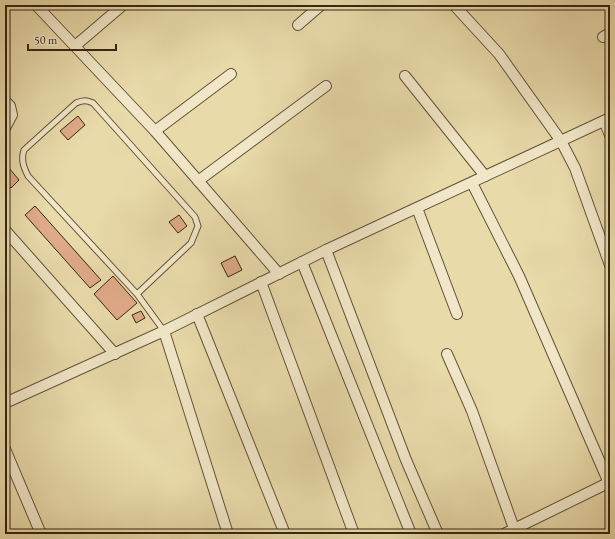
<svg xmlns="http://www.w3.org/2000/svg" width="615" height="539" font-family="'EB Garamond',serif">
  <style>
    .building { fill: #dfaa88; stroke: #352612 }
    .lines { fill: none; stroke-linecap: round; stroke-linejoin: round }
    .lane-casing { stroke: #625338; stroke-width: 7 }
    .street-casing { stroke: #625338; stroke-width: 12 }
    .lane { stroke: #f1e7c8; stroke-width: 5 }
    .street { stroke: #f1e7c8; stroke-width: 10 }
  </style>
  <rect width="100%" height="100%" fill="#e9daaa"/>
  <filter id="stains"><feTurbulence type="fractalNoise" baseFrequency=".005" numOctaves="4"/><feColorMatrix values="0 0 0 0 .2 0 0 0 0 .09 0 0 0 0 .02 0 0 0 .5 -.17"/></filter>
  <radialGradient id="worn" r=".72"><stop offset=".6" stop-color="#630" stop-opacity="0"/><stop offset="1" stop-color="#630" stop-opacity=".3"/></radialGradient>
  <!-- building -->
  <g class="building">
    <path d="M 78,116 L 85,125 L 68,140 L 60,131 Z"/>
    <path d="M 9,168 L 19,180 L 11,188 L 5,182 L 5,172 Z"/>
    <path d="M 35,206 L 101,280 L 90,288 L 25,215 Z"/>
    <path d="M 179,215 L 187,226 L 178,233 L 169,222 Z"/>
    <path d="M 235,256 L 242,270 L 228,277 L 221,263 Z"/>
    <path d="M 113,276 L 137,303 L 117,320 L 94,294 Z"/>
    <path d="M 141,311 L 145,318 L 136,323 L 132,315 Z"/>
  </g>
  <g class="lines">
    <!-- lane casing -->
    <g class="lane-casing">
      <path id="lane" d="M 137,294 L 191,243 L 198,226 L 195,217 L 93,103 C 87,100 83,100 76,103 L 24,150 C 21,159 23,166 28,176 L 137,294 L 164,331"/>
    </g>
    <!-- street casing -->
    <g class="street-casing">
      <g id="street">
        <path d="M 36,5 L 155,131 L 279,274"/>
        <path d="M 454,5 L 499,54 L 561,141 L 575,168 L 610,265"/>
        <path d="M 298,25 L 321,5"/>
        <path d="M 603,37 L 610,33"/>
        <path d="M 75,46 L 123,5"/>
        <path d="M 405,76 L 485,176"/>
        <path d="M 5,101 L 10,106 L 12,115 L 5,128"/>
        <path d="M 604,121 L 610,135"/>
        <path d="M 155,131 L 231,74"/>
        <path d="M 198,181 L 326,86"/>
        <path d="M 472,183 L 519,276 L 609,483"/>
        <path d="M 417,208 L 457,314"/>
        <path d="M 5,230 L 115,354"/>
        <path d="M 326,250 L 406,460 L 438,534"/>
        <path d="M 302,262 L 411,534"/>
        <path d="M 261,282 L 354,534"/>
        <path d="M 197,314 L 285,534"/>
        <path d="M 164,331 L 228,534"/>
        <path d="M 447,354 L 472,411 L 516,534"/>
        <path d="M 5,403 L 164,331 L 326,250 L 610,118"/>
        <path d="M 5,449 L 41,534"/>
        <path d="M 504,534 L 610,482"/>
      </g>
    </g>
    <!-- lane -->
    <use href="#lane" class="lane"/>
    <!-- street -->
    <use href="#street" class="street"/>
  </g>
  <!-- margin -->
  <rect width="615" height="539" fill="none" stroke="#e9daaa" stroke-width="20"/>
  <rect x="6" y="6" width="603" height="527" fill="none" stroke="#352612" stroke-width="2"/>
  <rect x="10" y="10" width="595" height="519" fill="none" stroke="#352612"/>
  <!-- scale -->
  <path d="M28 44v6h88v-6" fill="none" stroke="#352612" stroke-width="2"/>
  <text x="34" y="44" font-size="12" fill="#352612" stroke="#f1e7c8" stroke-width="3" paint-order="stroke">50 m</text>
  <rect width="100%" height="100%" filter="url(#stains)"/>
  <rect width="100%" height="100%" fill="url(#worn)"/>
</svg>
